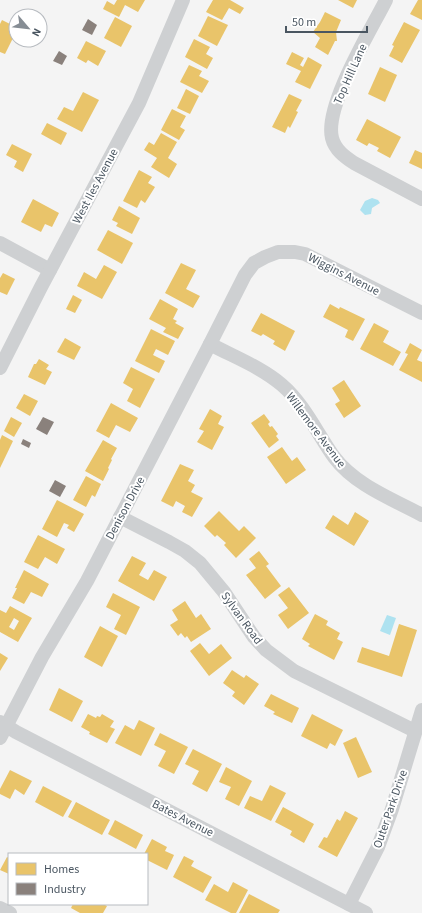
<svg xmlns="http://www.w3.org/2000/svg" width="422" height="913" font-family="'Source Sans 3',sans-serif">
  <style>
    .water { fill: #aee2f0 }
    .homes { fill: #e9c46a; fill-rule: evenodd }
    .industry { fill: #8a817c }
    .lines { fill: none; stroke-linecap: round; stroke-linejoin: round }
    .minor { stroke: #ced0d2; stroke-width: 14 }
    .labels { text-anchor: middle; stroke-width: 4; stroke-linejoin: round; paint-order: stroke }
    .street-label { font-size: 12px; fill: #4a5661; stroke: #fff }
  </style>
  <rect width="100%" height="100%" fill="#f4f4f4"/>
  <!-- water -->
  <g class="water">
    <path d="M 372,198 L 378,200 L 380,203 L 372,208 L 371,214 L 365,215 L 360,210 L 365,201 Z"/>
    <path d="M 387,615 L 396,618 L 390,635 L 380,631 Z"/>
  </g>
  <!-- homes -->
  <g class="homes">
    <path d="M 117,0 L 145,0 L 138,12 L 125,5 L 119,17 L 103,9 L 107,1 L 114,5 Z"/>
    <path d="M 213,0 L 230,0 L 244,8 L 240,14 L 229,8 L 222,20 L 206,12 Z"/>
    <path d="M 338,0 L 357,0 L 353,8 Z"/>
    <path d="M 418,0 L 422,0 L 422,20 L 410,14 Z"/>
    <path d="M 325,12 L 341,20 L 336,32 L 337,41 L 335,41 L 328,55 L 315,47 L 320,38 L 313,32 L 320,22 Z"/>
    <path d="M 208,16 L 228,25 L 217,46 L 198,36 Z"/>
    <path d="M 115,17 L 132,26 L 121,47 L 104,38 Z"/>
    <path d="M 2,20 L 16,27 L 16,32 L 5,54 L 0,52 L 0,24 Z"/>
    <path d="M 404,22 L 420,30 L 402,63 L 389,56 L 394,46 L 392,45 Z"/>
    <path d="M 194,39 L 210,47 L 206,54 L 213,58 L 207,69 L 185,57 Z"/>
    <path d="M 86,41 L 106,51 L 98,66 L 88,60 L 86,63 L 77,58 Z"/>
    <path d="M 292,52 L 304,58 L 300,65 L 303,67 L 308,57 L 322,65 L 310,89 L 295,82 L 301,71 L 286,64 Z"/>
    <path d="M 189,65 L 202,71 L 199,76 L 209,81 L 202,93 L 180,82 Z"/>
    <path d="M 380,67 L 397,75 L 385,102 L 368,94 Z"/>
    <path d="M 186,89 L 199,96 L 190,114 L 177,108 Z"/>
    <path d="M 83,92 L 99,100 L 82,132 L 57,119 L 64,107 L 73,111 Z"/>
    <path d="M 289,94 L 302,100 L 296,111 L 298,112 L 290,128 L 288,126 L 285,133 L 272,127 Z"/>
    <path d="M 172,109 L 186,116 L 180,127 L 185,130 L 179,140 L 161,130 Z"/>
    <path d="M 367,119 L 401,137 L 390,158 L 377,151 L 379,148 L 369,143 L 367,146 L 356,140 Z"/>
    <path d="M 47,123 L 67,133 L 61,145 L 41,134 Z"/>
    <path d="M 161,133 L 177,142 L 168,158 L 177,164 L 169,178 L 151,167 L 157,158 L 144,150 L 149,142 L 154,145 Z"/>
    <path d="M 12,144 L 32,154 L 23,172 L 14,167 L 17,161 L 6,155 Z"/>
    <path d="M 415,150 L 422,153 L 422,169 L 409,163 Z"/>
    <path d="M 139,170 L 152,177 L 148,183 L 155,187 L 145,203 L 141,200 L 137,208 L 123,201 Z"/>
    <path d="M 33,199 L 59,213 L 52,227 L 45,224 L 41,232 L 21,222 Z"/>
    <path d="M 119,206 L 140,218 L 132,234 L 116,226 L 118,223 L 112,220 Z"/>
    <path d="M 108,230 L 133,243 L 122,264 L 97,250 Z"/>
    <path d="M 181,263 L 196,270 L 186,289 L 200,296 L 193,308 L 165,293 Z"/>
    <path d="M 104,265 L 117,272 L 102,299 L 77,286 L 84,272 L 96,279 Z"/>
    <path d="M 3,273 L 15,279 L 7,295 L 0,292 L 0,278 Z"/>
    <path d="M 73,295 L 82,300 L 75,313 L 66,309 Z"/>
    <path d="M 160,299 L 178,309 L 173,319 L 177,321 L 175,323 L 184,328 L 178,339 L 163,332 L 166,328 L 149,319 Z"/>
    <path d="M 330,304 L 339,309 L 340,307 L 365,319 L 353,341 L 345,337 L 348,330 L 323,317 Z"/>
    <path d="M 261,313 L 295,331 L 285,351 L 273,344 L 275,341 L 263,334 L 261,336 L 251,331 Z"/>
    <path d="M 374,323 L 389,331 L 383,342 L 401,352 L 393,366 L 360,349 Z"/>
    <path d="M 151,329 L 175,341 L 168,355 L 156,349 L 153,355 L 165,361 L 159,373 L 135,361 Z"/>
    <path d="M 65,338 L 81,347 L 74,360 L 57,352 Z"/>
    <path d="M 410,343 L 422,350 L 417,360 L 422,362 L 422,382 L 399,370 L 408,354 L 405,353 Z"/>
    <path d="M 39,359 L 49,365 L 46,369 L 52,372 L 45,385 L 28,377 L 34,364 L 36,364 Z"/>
    <path d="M 131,367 L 155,379 L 140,408 L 127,401 L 133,389 L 123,383 Z"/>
    <path d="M 344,380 L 361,406 L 344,418 L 335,404 L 340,401 L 332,388 Z"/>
    <path d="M 24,394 L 38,401 L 30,416 L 16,408 Z"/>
    <path d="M 111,403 L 138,418 L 130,432 L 116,425 L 109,438 L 96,431 Z"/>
    <path d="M 210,409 L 222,416 L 218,424 L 224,427 L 212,450 L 197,442 L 204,431 L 199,429 Z"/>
    <path d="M 264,414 L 270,422 L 268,424 L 270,427 L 272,426 L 278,434 L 276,436 L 279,440 L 269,448 L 251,423 Z"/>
    <path d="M 11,417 L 22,423 L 14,437 L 4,431 Z"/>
    <path d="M 2,435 L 13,441 L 0,468 L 0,440 Z"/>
    <path d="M 103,440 L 117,448 L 111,459 L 112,460 L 108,468 L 109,469 L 103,481 L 85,471 Z"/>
    <path d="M 282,447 L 292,461 L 297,457 L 306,470 L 286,484 L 267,457 Z"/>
    <path d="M 180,464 L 194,470 L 188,481 L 195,485 L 191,492 L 203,498 L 192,517 L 182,512 L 185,506 L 176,501 L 173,507 L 161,501 Z"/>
    <path d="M 86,476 L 101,484 L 95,497 L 92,495 L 86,507 L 73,500 Z"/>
    <path d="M 57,500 L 84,514 L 74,532 L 67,528 L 69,525 L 64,523 L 57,537 L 42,529 Z"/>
    <path d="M 219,511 L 239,531 L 244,526 L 256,538 L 236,558 L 224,545 L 226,543 L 217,535 L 215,537 L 204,526 Z"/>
    <path d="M 355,512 L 369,521 L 354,546 L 325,528 L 333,515 L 348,525 Z"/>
    <path d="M 38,535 L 65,549 L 57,564 L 45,557 L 38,569 L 24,562 Z"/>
    <path d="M 259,551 L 269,564 L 266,566 L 281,586 L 265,599 L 246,575 L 256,568 L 249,559 Z"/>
    <path d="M 132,556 L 146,563 L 139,575 L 148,580 L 154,570 L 167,577 L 154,601 L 118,581 Z"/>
    <path d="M 24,570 L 49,584 L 42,597 L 31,592 L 24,604 L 12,598 L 17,588 L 15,588 Z"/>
    <path d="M 289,587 L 309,613 L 288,629 L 278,615 L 288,608 L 278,595 Z"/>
    <path d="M 113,593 L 140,607 L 126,635 L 114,629 L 121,615 L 106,607 Z"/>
    <path d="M 185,601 L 196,618 L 201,614 L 211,629 L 191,642 L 187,636 L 185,638 L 181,633 L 178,636 L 170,625 L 178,620 L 172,610 Z"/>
    <path d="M 10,606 L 32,618 L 18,642 L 0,632 L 0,610 L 6,613 ZM 14,618 L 19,621 L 14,630 L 9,627 Z"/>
    <path d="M 315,614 L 328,621 L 326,625 L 340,633 L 337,639 L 343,642 L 334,660 L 308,646 L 310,644 L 302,639 Z"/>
    <path d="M 399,624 L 417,630 L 402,677 L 357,662 L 362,647 L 389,656 Z"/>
    <path d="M 100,626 L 118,636 L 102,667 L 84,657 Z"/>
    <path d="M 200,643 L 209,654 L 221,644 L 232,658 L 209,676 L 190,651 Z"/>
    <path d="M 0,653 L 8,658 L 0,671 Z"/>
    <path d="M 232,670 L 244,678 L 246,675 L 259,684 L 244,705 L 232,696 L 235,692 L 223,683 Z"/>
    <path d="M 59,688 L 83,701 L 72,722 L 49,710 Z"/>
    <path d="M 271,694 L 299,708 L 292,723 L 273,714 L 275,712 L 264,706 Z"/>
    <path d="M 88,714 L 96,718 L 97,716 L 100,717 L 102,714 L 114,721 L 110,727 L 115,729 L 107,743 L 89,734 L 90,732 L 81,727 Z"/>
    <path d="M 312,714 L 343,730 L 335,746 L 330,743 L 327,749 L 301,736 Z"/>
    <path d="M 139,720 L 155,728 L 141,756 L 115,743 L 125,725 L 134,730 Z"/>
    <path d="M 160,733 L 188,747 L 174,774 L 158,766 L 166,751 L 154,745 Z"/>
    <path d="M 356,737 L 372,772 L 358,778 L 343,743 Z"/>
    <path d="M 193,749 L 222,764 L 207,792 L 192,784 L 199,771 L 185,764 Z"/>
    <path d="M 226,767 L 252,781 L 239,806 L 225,799 L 231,787 L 219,782 Z"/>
    <path d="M 10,770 L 32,781 L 24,795 L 15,789 L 10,799 L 0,794 L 0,789 Z"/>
    <path d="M 270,785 L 286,793 L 271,821 L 244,808 L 250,796 L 262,801 Z"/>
    <path d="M 43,786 L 72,801 L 63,817 L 35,802 Z"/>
    <path d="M 76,802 L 110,820 L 102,835 L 68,817 Z"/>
    <path d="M 283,807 L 314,824 L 304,843 L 290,835 L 292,831 L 275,822 Z"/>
    <path d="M 345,811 L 358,818 L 337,857 L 318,847 L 324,837 L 327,838 L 337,819 L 340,821 Z"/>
    <path d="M 115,820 L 143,835 L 136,849 L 108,834 Z"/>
    <path d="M 152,839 L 167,847 L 165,851 L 174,855 L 167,870 L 147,860 L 147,854 L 144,854 Z"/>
    <path d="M 184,856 L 194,861 L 191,866 L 212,877 L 203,893 L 173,877 Z"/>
    <path d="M 7,857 L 9,858 L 9,874 L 0,870 Z"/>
    <path d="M 233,882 L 248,890 L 236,913 L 231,913 L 205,900 L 214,884 L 228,892 Z"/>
    <path d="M 249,894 L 280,910 L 278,913 L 239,913 Z"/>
    <path d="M 73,904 L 103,904 L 107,906 L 103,913 L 80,913 L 71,908 Z"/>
  </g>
  <!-- industry -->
  <g class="industry">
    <path d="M 88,19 L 97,25 L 92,35 L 82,30 Z"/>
    <path d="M 59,51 L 67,56 L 62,65 L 53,61 Z"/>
    <path d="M 43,417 L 54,422 L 47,435 L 36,429 Z"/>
    <path d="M 23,439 L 31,443 L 29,448 L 21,444 Z"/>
    <path d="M 55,480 L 66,486 L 60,497 L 49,491 Z"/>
  </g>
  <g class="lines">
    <!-- minor -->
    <g class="minor">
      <path d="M 386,0 C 371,30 324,106 332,138 C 335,150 345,157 354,163 L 422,199"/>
      <path d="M 0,243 L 50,270"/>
      <path d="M 210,344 C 234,357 261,367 282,385 C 304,404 317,433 334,457 C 355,485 392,499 422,515"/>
      <path d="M 0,368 L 41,287 L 139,103 L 183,0"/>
      <path d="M 120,517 L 169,542 L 185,551 L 200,563 L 224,592 L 254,637 L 266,650 L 294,671 L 415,731"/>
      <path d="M 0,722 L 16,732 L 366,913"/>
      <path d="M 0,738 L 42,657 L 87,581 L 210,344 L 245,275 L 254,263 L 265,257 L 278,252 L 295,252 L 305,254 L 422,313"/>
      <path d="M 349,904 L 378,847 L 392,809 L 422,710"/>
      <path d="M 0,908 L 10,913"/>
    </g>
  </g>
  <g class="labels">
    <!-- street labels -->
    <g class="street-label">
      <text transform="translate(350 74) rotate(-66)" y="4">Top Hill Lane</text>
      <text transform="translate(95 186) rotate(-62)" y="4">West Iles Avenue</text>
      <text transform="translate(344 274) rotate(27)" y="4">Wiggins Avenue</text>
      <text transform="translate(316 430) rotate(53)" y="4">Willemore Avenue</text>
      <text transform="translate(125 508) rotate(-62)" y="4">Denison Drive</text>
      <text transform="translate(242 618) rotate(54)" y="4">Sylvan Road</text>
      <text transform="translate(390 809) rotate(-71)" y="4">Outer Park Drive</text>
      <text transform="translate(183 818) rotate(27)" y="4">Bates Avenue</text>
    </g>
  </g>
  <!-- legend -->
  <rect x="8" y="853" width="140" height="52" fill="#ffffff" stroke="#b7bbc0"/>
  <rect x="16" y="863" width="20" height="12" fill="#e9c46a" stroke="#b7bbc0"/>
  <text x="44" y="873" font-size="12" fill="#4a5661">Homes</text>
  <rect x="16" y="883" width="20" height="12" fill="#8a817c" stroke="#b7bbc0"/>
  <text x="44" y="893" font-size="12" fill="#4a5661">Industry</text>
  <!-- north arrow -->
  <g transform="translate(28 28) rotate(118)"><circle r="19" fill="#ffffff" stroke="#b7bbc0"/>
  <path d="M0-3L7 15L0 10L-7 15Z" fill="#868d94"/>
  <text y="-6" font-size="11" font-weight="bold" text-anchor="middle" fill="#4a5661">N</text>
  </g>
  <!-- scale -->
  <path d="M286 26v6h81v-6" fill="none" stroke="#4a5661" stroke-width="2"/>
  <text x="292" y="26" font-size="12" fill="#4a5661" stroke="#ffffff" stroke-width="3" paint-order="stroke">50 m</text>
</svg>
